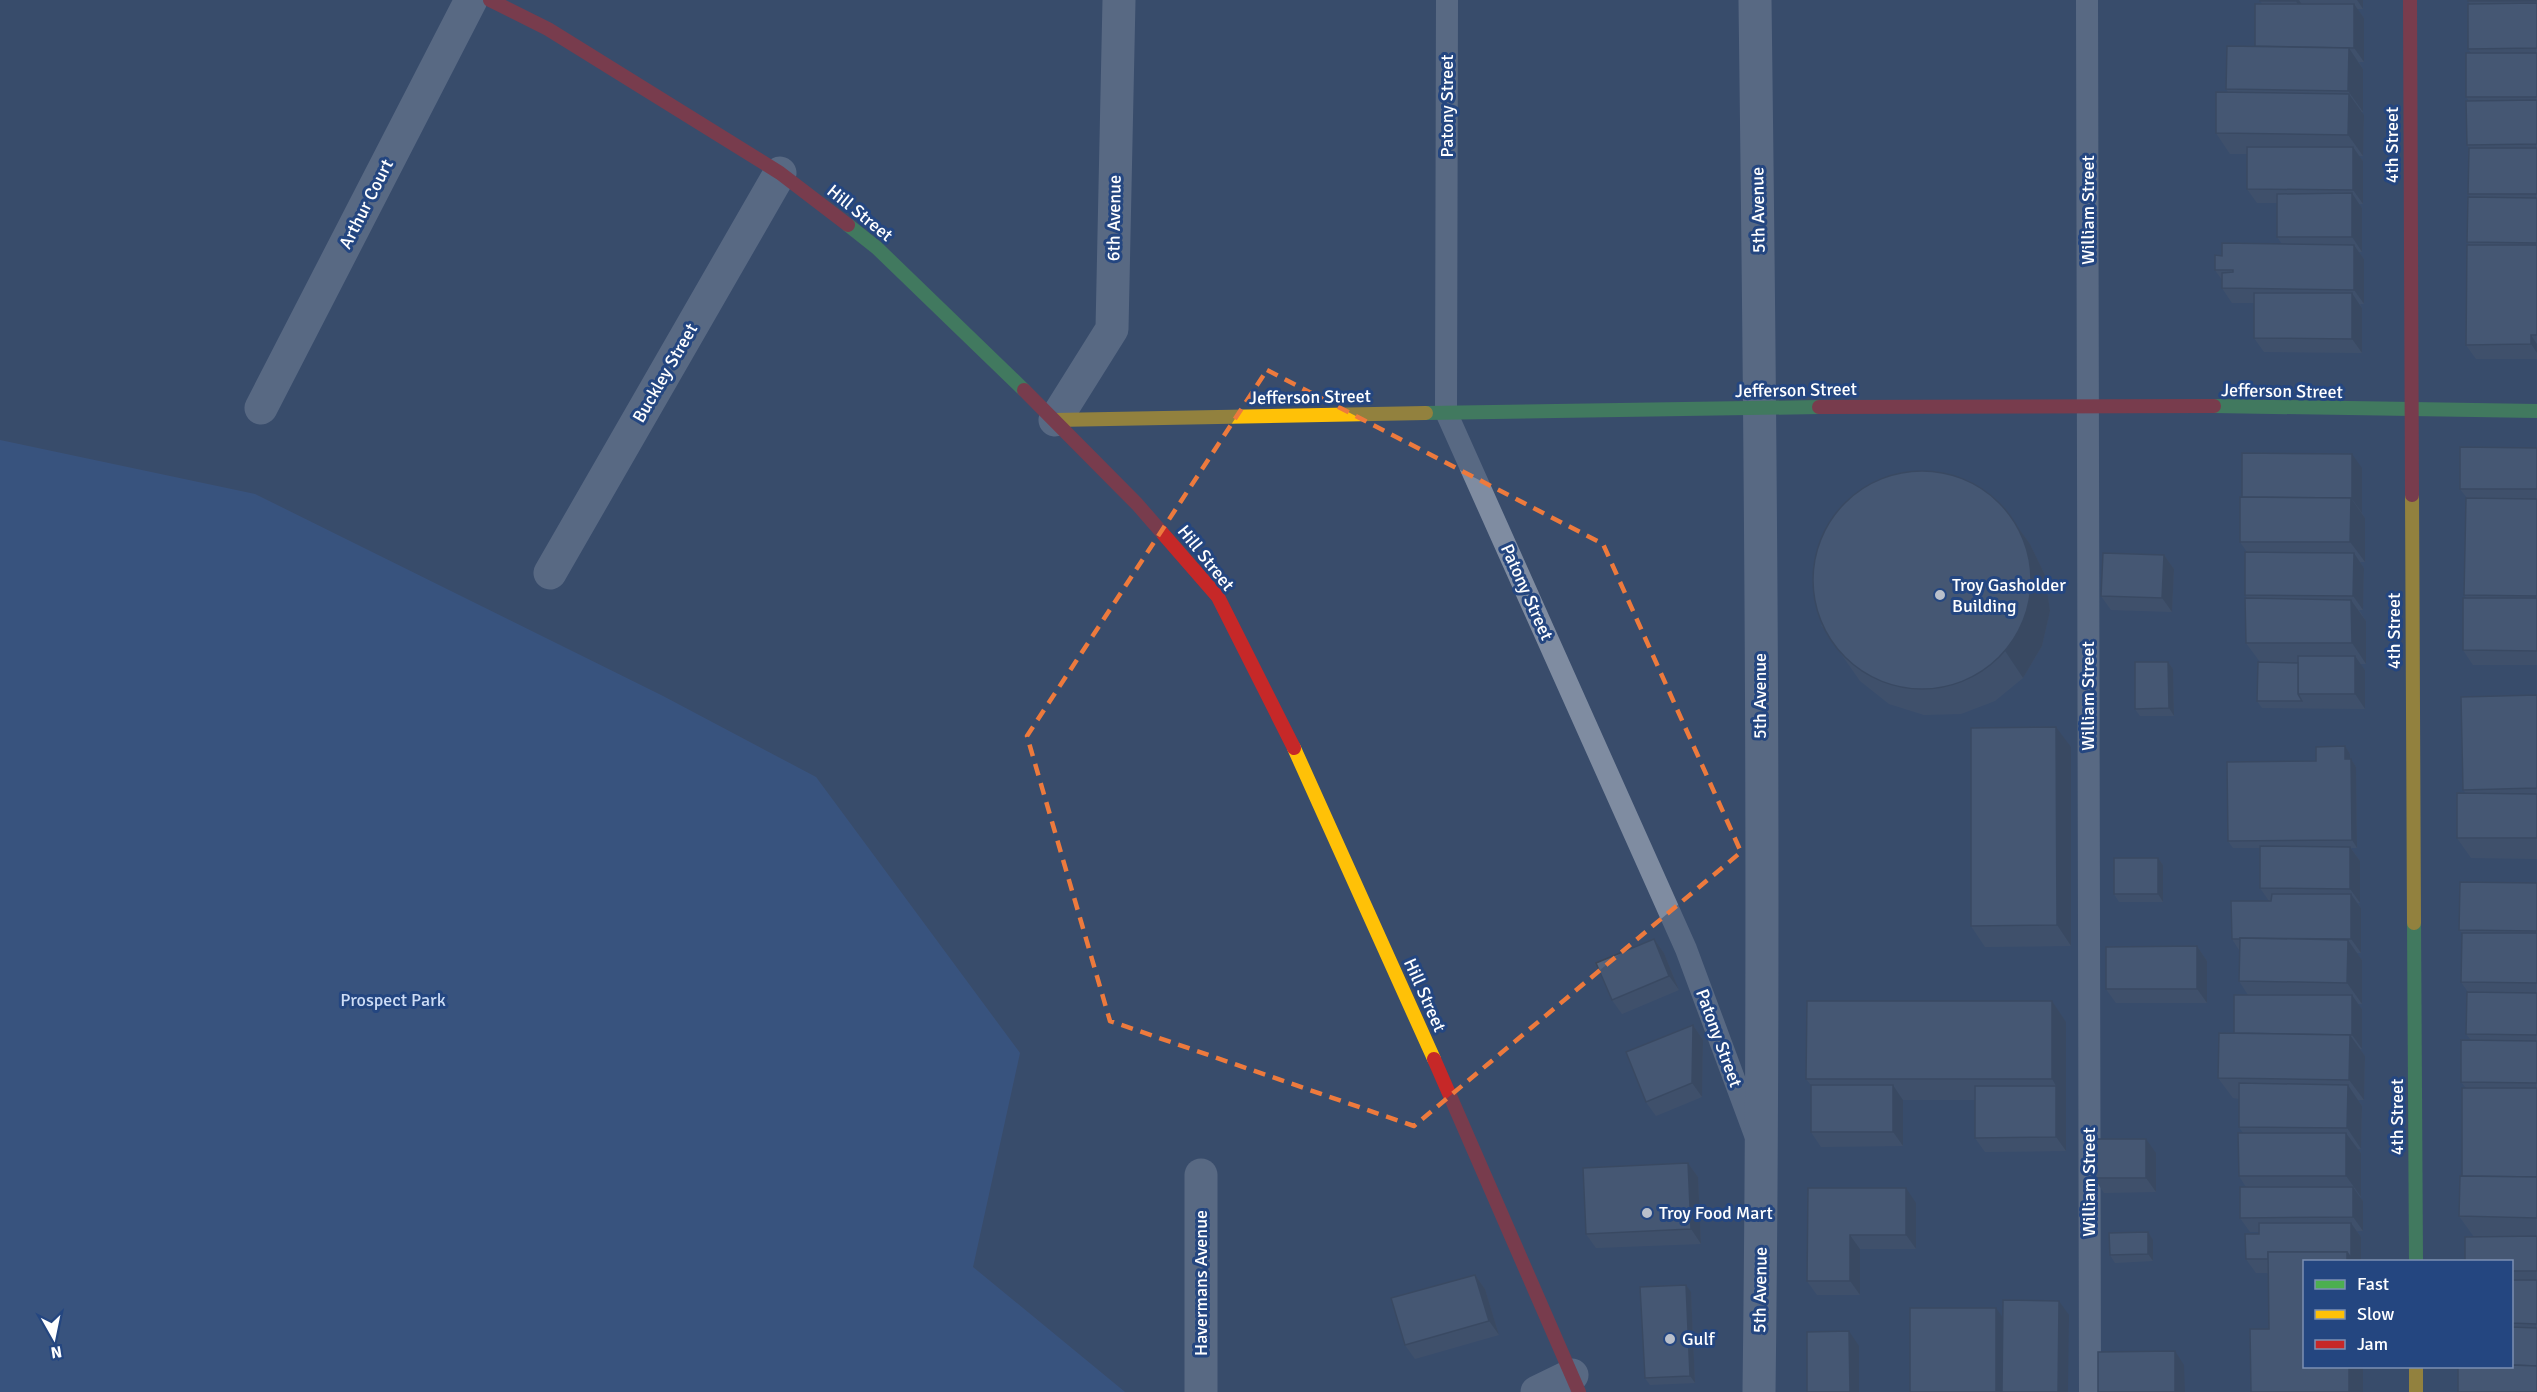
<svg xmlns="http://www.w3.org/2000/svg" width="2537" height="1392" font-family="Signika,sans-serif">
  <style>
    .green { fill: #395c96 }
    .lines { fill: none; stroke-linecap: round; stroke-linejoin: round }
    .lane { stroke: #7f8ca1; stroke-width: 22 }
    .street { stroke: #7f8ca1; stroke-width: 33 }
    .fast { stroke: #4caf50; stroke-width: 14 }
    .slow { stroke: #ffc107; stroke-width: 14 }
    .jam { stroke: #c62828; stroke-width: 14 }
    .wall { fill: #48566c }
    .shaded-wall { fill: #3b4658 }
    .building { fill: #54647d; stroke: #3b4658; stroke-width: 1.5 }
    .marked { fill: none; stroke: #ed7a3d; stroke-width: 4.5; stroke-dasharray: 12 8; stroke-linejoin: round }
    .poi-dot { fill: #bac0cb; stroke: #244680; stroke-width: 2 }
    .labels { text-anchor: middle; stroke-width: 6; stroke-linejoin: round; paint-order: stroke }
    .street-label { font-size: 18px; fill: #fff; stroke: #244680 }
    .poi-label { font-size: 18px; fill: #fff; stroke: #244680; text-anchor: start }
    .park-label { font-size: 18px; fill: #ceddf5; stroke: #244680 }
  </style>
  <rect width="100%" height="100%" fill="#394c6b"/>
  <!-- green -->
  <path class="green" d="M 0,440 L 255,494 L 663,696 L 816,777 L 1020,1053 L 973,1267 L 1125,1392 L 0,1392 Z"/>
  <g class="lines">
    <!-- lane -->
    <g class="lane">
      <path d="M 1447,0 L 1446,412 L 1686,949 L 1755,1135"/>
      <path d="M 2087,0 L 2090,1392"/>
    </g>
    <!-- street -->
    <g class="street">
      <path d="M 1755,0 C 1761,464 1765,928 1759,1392"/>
      <path d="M 261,408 L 471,0"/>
      <path d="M 1055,420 L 1112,329 L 1119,0"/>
      <path d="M 550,573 L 780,173"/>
      <path d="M 1201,1175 L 1201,1392"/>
      <path d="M 1537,1392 L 1572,1375"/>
    </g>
    <!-- fast -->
    <g class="fast">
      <path d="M 848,225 L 877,248 L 1024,390"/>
      <path d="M 2214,406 L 2537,411"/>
      <path d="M 1426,413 L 1819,407"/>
      <path d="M 2414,923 L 2416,1262"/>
    </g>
    <!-- slow -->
    <g class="slow">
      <path d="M 1055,420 L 1426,413"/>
      <path d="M 2412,495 L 2414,923"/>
      <path d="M 1294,748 L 1434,1059"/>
      <path d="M 2416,1366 L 2416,1392"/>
    </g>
    <!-- jam -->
    <g class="jam">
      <path d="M 490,0 L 548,29 L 780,173 L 848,225"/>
      <path d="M 2410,0 L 2412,495"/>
      <path d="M 1024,390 L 1137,504 L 1218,597 L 1294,748"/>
      <path d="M 1819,407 L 2214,406"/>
      <path d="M 1434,1059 L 1579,1392"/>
    </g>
  </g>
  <!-- wall -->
  <g class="wall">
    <path d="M 2260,0 L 2363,0 L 2363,9 L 2357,9 L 2364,18 L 2364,62 L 2359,62 L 2363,69 L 2363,112 L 2361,112 L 2364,115 L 2363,156 L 2359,156 L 2363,161 L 2363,204 L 2359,204 L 2362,208 L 2362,252 L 2359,252 L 2364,259 L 2364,304 L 2360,304 L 2362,308 L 2362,353 L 2264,352 L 2254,338 L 2254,303 L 2232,303 L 2222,288 L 2222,280 L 2215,270 L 2222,256 L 2282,244 L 2277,237 L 2277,203 L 2257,203 L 2247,189 L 2247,154 L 2230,154 L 2216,133 L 2228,92 L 2226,89 L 2255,46 L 2262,4 Z"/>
    <path d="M 2537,0 L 2537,359 L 2476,359 L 2466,345 L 2470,245 L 2467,242 L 2470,197 L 2468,194 L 2469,148 L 2467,145 L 2469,101 L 2466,97 L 2471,53 L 2468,49 L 2470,4 L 2468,1 Z"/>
    <path d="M 2537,448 L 2537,665 L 2473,665 L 2463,650 L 2466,598 L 2464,595 L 2467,498 L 2460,489 Z"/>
    <path d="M 2362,468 L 2362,513 L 2365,518 L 2365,562 L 2360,562 L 2364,568 L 2363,610 L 2359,610 L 2366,621 L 2366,664 L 2360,664 L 2365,670 L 2365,709 L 2262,708 L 2257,701 L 2260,662 L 2246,643 L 2247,598 L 2245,595 L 2247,552 L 2240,542 L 2242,497 Z"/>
    <path d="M 2011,518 L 2030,544 L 2045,575 L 2050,611 L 2042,646 L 2023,678 L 1995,701 L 1961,714 L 1924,715 L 1889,704 L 1860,681 L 1821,625 Z"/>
    <path d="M 2164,555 L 2174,569 L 2172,612 L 2111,610 L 2101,596 Z"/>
    <path d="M 2168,662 L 2173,669 L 2174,716 L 2140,716 L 2135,709 Z"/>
    <path d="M 2537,695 L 2537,859 L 2471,858 L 2457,838 L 2466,793 L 2463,790 Z"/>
    <path d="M 2345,746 L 2350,754 L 2350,759 L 2351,759 L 2356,767 L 2357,848 L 2351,848 L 2360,861 L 2360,903 L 2358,903 L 2361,908 L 2361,953 L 2357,953 L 2362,960 L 2362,1004 L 2358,1004 L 2362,1009 L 2362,1049 L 2360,1049 L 2365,1056 L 2364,1100 L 2358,1100 L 2362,1106 L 2361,1149 L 2358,1149 L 2361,1153 L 2361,1197 L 2360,1197 L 2363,1201 L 2363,1231 L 2357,1231 L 2361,1237 L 2361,1262 L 2304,1262 L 2269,1329 L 2268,1273 L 2256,1273 L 2246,1259 L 2259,1234 L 2259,1232 L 2250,1232 L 2240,1218 L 2246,1187 L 2239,1176 L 2243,1133 L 2239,1127 L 2239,1099 L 2233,1098 L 2218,1078 L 2248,995 L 2239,981 L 2239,950 L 2232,939 L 2269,901 L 2260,888 L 2260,848 L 2233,848 L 2228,841 L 2316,761 Z"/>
    <path d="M 2071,747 L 2071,946 L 1985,947 L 1971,926 Z"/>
    <path d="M 2158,858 L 2163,865 L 2163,902 L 2119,902 L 2114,894 Z"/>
    <path d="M 2537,883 L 2537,1392 L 2511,1366 L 2511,1262 L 2474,1237 L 2459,1216 L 2466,1088 L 2461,1082 L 2471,1040 L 2466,1034 L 2468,992 L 2461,982 L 2462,933 L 2459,930 Z"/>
    <path d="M 1654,939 L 1664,953 L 1679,990 L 1622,1014 L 1612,1000 Z"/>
    <path d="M 2197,946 L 2207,961 L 2207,1003 L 2116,1003 L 2106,989 Z"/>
    <path d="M 2066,1022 L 2066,1151 L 1985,1152 L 1975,1138 L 1975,1100 L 1903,1100 L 1903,1146 L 1821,1147 L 1811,1132 L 1811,1085 L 1806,1079 Z"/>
    <path d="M 1693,1025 L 1703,1040 L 1702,1097 L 1656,1116 L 1646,1102 Z"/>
    <path d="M 2156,1153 L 2156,1192 L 2104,1193 L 2094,1178 Z"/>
    <path d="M 1688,1163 L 1698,1177 L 1701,1244 L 1596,1248 L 1586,1234 Z"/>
    <path d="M 1808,1188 L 1916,1203 L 1916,1249 L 1860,1249 L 1860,1295 L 1817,1295 L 1807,1281 Z"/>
    <path d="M 2153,1240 L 2153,1261 L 2115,1263 L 2110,1255 Z"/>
    <path d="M 1475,1275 L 1485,1289 L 1499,1335 L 1415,1359 L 1405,1345 Z"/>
    <path d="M 1691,1292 L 1695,1383 L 1650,1385 L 1645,1378 Z"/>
  </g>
  <!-- shaded-wall -->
  <g class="shaded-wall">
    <path d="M 2295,0 L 2299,0 L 2305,9 L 2305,15 Z"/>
    <path d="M 2357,0 L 2363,0 L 2363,9 Z"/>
    <path d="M 2354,4 L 2364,18 L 2364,62 L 2354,48 Z"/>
    <path d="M 2349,48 L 2363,69 L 2363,112 L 2348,91 Z"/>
    <path d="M 2349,94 L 2364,115 L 2363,156 L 2348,135 Z"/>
    <path d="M 2353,147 L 2363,161 L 2363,204 L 2353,190 Z"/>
    <path d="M 2352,193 L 2362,208 L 2362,252 L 2352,237 Z"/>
    <path d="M 2354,245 L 2364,259 L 2364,304 L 2354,290 Z"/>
    <path d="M 2352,293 L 2362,308 L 2362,353 L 2352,339 Z"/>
    <path d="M 2531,335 L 2537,344 L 2537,353 L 2531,344 Z"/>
    <path d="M 2352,454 L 2362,468 L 2362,513 L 2352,499 Z"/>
    <path d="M 2351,498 L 2365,518 L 2365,562 L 2350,542 Z"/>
    <path d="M 2011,518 L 2030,544 L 2045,575 L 2050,611 L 2042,646 L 2023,678 L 2005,651 Z"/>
    <path d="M 2354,553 L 2364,568 L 2363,610 L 2353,596 Z"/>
    <path d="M 2164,555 L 2174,569 L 2172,612 L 2162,598 Z"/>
    <path d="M 2351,600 L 2366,621 L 2366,664 L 2352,643 Z"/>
    <path d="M 2355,656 L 2365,670 L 2365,709 L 2355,694 Z"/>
    <path d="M 2168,662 L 2173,669 L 2174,716 L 2169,708 Z"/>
    <path d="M 2056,727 L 2071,747 L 2071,946 L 2057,925 Z"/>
    <path d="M 2345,746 L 2350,754 L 2350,766 L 2345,759 Z"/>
    <path d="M 2351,759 L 2356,767 L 2357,848 L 2352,840 Z"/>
    <path d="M 2350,847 L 2360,861 L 2360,903 L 2350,889 Z"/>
    <path d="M 2158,858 L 2163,865 L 2163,902 L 2158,894 Z"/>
    <path d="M 2351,894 L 2361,908 L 2361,953 L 2351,939 Z"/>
    <path d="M 1654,939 L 1664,953 L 1679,990 L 1669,976 Z"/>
    <path d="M 2348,940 L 2362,960 L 2362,1004 L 2347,983 Z"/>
    <path d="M 2197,946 L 2207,961 L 2207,1003 L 2197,989 Z"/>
    <path d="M 2352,995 L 2362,1009 L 2362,1049 L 2352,1035 Z"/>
    <path d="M 2052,1001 L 2066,1022 L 2066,1151 L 2056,1137 L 2056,1086 L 2052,1079 Z"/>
    <path d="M 1693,1025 L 1703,1040 L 1702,1097 L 1692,1083 Z"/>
    <path d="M 2350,1035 L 2365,1056 L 2364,1100 L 2349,1080 Z"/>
    <path d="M 1893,1085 L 1903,1100 L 1903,1146 L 1893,1132 Z"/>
    <path d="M 2348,1085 L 2362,1106 L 2361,1149 L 2347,1128 Z"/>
    <path d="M 2346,1133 L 2361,1153 L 2361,1197 L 2346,1176 Z"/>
    <path d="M 2146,1139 L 2156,1153 L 2156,1192 L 2146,1178 Z"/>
    <path d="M 1688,1163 L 1698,1177 L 1701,1244 L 1691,1229 Z"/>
    <path d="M 2353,1187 L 2363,1201 L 2363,1231 L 2353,1217 Z"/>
    <path d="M 1906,1188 L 1916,1203 L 1916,1249 L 1906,1235 Z"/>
    <path d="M 2351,1223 L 2361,1237 L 2361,1262 L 2347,1262 L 2347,1252 Z"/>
    <path d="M 2148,1232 L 2153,1240 L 2153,1261 L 2148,1254 Z"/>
    <path d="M 1850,1235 L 1860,1249 L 1860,1295 L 1850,1281 Z"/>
    <path d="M 1475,1275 L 1485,1289 L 1499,1335 L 1489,1321 Z"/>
    <path d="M 1686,1285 L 1691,1292 L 1695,1383 L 1690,1376 Z"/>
    <path d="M 2059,1301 L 2069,1315 L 2068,1392 L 2058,1392 Z"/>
    <path d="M 1996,1308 L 2006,1322 L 2006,1392 L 1996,1392 Z"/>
    <path d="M 1849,1331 L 1859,1346 L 1859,1392 L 1850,1392 Z"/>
    <path d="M 2175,1351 L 2184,1365 L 2185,1392 L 2175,1392 Z"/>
    <rect x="2349" y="1366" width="14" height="26"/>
  </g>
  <!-- building -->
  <g class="building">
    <rect x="2260" y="0" width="35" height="1"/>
    <rect x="2468" y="0" width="69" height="1"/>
    <path d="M 2537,3 L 2537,48 L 2468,49 L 2468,4 Z"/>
    <path d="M 2255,4 L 2354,4 L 2354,48 L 2255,46 Z"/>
    <path d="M 2227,46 L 2349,48 L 2348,91 L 2226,89 Z"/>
    <rect x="2466" y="53" width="71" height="44"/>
    <path d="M 2216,92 L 2349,94 L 2348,135 L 2216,133 Z"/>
    <path d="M 2537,100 L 2537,144 L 2467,145 L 2466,101 Z"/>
    <path d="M 2247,147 L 2353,147 L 2353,190 L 2247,189 Z"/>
    <path d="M 2469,148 L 2537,148 L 2537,194 L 2468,194 Z"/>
    <path d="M 2352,193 L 2352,237 L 2277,237 L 2277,194 Z"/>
    <path d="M 2468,197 L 2537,198 L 2537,243 L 2467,242 Z"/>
    <path d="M 2222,243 L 2354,245 L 2354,290 L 2222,288 L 2222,273 L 2233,272 L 2233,270 L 2215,270 L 2215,255 L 2222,256 Z"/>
    <path d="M 2467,245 L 2537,245 L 2537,335 L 2531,335 L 2531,344 L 2466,345 Z"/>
    <path d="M 2254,293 L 2352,293 L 2352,339 L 2254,338 Z"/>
    <path d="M 2460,447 L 2537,448 L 2537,489 L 2460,489 Z"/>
    <path d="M 2242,453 L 2352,454 L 2352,499 L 2351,499 L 2351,498 L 2242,497 Z"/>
    <circle cx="1922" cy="580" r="109"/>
    <path d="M 2240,497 L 2351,498 L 2350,542 L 2240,542 Z"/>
    <path d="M 2466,498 L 2537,499 L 2537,596 L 2464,595 Z"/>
    <path d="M 2245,552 L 2354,553 L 2353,596 L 2245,595 Z"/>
    <path d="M 2103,553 L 2164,555 L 2162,598 L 2101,596 Z"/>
    <path d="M 2245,598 L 2351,600 L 2352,643 L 2246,643 Z"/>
    <path d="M 2463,598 L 2537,598 L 2537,651 L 2463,650 Z"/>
    <rect x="2298" y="656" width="57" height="38"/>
    <path d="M 2135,662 L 2168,662 L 2169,708 L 2135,709 Z"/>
    <path d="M 2258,662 L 2298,663 L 2298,694 L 2302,701 L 2257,701 Z"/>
    <path d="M 2537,695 L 2537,788 L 2463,790 L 2461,697 Z"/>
    <path d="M 2056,727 L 2057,925 L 1971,926 L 1971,728 Z"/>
    <path d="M 2345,746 L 2345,759 L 2351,759 L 2352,840 L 2228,841 L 2227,762 L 2316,761 L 2316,747 Z"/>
    <path d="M 2457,793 L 2537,794 L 2537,838 L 2457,838 Z"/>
    <path d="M 2260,846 L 2350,847 L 2350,889 L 2260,888 Z"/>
    <rect x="2114" y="858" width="44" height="36"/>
    <path d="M 2460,882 L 2537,883 L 2537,931 L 2459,930 Z"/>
    <path d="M 2272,894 L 2351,894 L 2351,939 L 2240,938 L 2240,939 L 2232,939 L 2231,901 L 2271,901 Z"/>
    <path d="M 2462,933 L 2537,933 L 2537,983 L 2461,982 Z"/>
    <path d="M 2240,938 L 2348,940 L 2347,983 L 2239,981 Z"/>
    <path d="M 1654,939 L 1669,976 L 1612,1000 L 1596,963 Z"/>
    <path d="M 2197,946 L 2197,989 L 2106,989 L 2106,947 Z"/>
    <path d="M 2467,992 L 2537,993 L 2537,1035 L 2466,1034 Z"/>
    <path d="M 2234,995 L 2352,995 L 2352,1035 L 2234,1033 Z"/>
    <path d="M 1807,1001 L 2052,1001 L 2052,1079 L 1806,1079 Z"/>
    <path d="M 1693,1025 L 1692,1083 L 1646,1102 L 1626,1052 Z"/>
    <path d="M 2219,1033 L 2350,1035 L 2349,1080 L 2218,1078 Z"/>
    <path d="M 2461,1040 L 2537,1041 L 2537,1083 L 2461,1082 Z"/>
    <path d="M 2239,1083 L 2348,1085 L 2347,1128 L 2239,1127 Z"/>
    <rect x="1811" y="1085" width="82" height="47"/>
    <path d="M 1975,1086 L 2056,1086 L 2056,1137 L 1975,1138 Z"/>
    <path d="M 2462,1088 L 2537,1088 L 2537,1177 L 2462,1176 Z"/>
    <path d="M 2238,1133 L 2346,1133 L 2346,1176 L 2239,1176 Z"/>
    <rect x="2094" y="1139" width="52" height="39"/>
    <path d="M 1688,1163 L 1691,1229 L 1586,1234 L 1583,1168 Z"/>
    <path d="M 2460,1176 L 2537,1177 L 2537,1218 L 2459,1216 Z"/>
    <path d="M 2240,1187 L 2353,1187 L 2353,1217 L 2240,1218 Z"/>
    <path d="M 1808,1188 L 1906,1188 L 1906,1235 L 1850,1235 L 1850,1281 L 1807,1281 Z"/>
    <path d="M 2259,1223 L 2351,1223 L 2351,1258 L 2347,1252 L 2268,1252 L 2268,1259 L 2246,1259 L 2245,1234 L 2259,1234 Z"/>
    <path d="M 2148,1232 L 2148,1254 L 2110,1255 L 2109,1233 Z"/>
    <path d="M 2537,1236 L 2537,1271 L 2511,1271 L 2511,1262 L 2465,1262 L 2465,1237 Z"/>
    <path d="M 2268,1252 L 2347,1252 L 2347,1262 L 2304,1262 L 2304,1366 L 2349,1366 L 2349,1392 L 2251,1392 L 2250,1329 L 2269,1329 Z"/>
    <path d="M 1475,1275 L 1489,1321 L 1405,1345 L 1391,1298 Z"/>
    <path d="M 2511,1280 L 2537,1280 L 2537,1324 L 2511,1323 Z"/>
    <path d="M 1686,1285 L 1690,1376 L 1645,1378 L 1640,1287 Z"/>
    <path d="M 2003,1300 L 2059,1301 L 2058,1392 L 2002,1392 Z"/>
    <rect x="1910" y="1308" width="86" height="84"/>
    <path d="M 2511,1327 L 2537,1328 L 2537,1366 L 2511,1365 Z"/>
    <path d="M 1849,1331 L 1850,1392 L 1807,1392 L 1807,1332 Z"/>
    <path d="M 2175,1351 L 2175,1392 L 2098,1392 L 2098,1352 Z"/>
    <path d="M 2511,1365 L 2537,1366 L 2537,1392 L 2458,1392 L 2458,1366 L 2511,1366 Z"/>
  </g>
  <!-- marked area -->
  <path d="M0 0H2537V1392H0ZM 1267,370 L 1603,544 L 1741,852 L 1414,1126 L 1110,1021 L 1027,736 Z" fill="#394c6b" fill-opacity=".55" fill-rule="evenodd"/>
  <path class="marked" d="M 1267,370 L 1603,544 L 1741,852 L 1414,1126 L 1110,1021 L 1027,736 Z"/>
  <!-- markers -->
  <g class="poi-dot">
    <circle cx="1940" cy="595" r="6"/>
    <circle cx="1647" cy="1213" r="6"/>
    <circle cx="1670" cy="1339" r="6"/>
  </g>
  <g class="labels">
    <!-- street labels -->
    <g class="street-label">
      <text transform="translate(1447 106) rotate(-90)" y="6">Patony Street</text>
      <text transform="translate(2392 145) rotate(-90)" y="6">4th Street</text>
      <text transform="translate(366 204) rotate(-63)" y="6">Arthur Court</text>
      <text transform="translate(1758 210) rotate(-91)" y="6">5th Avenue</text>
      <text transform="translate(2088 210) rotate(-90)" y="6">William Street</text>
      <text transform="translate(860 213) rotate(39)" y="6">Hill Street</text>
      <text transform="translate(1114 218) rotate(-89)" y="6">6th Avenue</text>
      <text transform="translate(665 373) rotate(-60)" y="6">Buckley Street</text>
      <text transform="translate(1796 390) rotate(-1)" y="6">Jefferson Street</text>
      <text transform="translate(2282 391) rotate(1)" y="6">Jefferson Street</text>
      <text transform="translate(1310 397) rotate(-1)" y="6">Jefferson Street</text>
      <text transform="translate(1206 558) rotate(51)" y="6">Hill Street</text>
      <text transform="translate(1527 592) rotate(66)" y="6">Patony Street</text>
      <text transform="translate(2394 631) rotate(-90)" y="6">4th Street</text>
      <text transform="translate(1760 696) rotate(-90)" y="6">5th Avenue</text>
      <text transform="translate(2088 696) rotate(-90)" y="6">William Street</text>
      <text transform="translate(1425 995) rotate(66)" y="6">Hill Street</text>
      <text transform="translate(1719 1038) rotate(70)" y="6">Patony Street</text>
      <text transform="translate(2397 1117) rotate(-90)" y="6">4th Street</text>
      <text transform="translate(2089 1182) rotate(-90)" y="6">William Street</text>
      <text transform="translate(1201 1283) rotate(-90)" y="6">Havermans Avenue</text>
      <text transform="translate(1760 1290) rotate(-89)" y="6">5th Avenue</text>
    </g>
    <!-- poi labels -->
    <g class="poi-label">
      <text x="1952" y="591">Troy Gasholder<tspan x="1952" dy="21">Building</tspan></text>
      <text x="1659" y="1219">Troy Food Mart</text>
      <text x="1682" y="1345">Gulf</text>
    </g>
    <!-- park labels -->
    <g class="park-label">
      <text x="393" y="1006">Prospect Park</text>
    </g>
  </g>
  <!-- legend -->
  <rect x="2303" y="1260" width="210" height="108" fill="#244680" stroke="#7c90b3" stroke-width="1.5"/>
  <rect x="2315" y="1280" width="30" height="9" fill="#4caf50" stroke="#7c90b3" stroke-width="1.5"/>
  <text x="2357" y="1290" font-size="18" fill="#ffffff">Fast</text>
  <rect x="2315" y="1310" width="30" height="9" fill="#ffc107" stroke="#7c90b3" stroke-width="1.5"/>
  <text x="2357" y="1320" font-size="18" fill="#ffffff">Slow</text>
  <rect x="2315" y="1340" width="30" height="9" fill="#c62828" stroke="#7c90b3" stroke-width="1.5"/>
  <text x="2357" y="1350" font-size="18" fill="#ffffff">Jam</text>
  <!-- north arrow -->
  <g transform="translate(54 1338) rotate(171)" stroke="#244680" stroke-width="4.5" paint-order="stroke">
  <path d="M0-4.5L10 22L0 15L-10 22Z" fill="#ffffff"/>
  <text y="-9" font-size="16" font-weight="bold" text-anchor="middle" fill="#ffffff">N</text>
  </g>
</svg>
